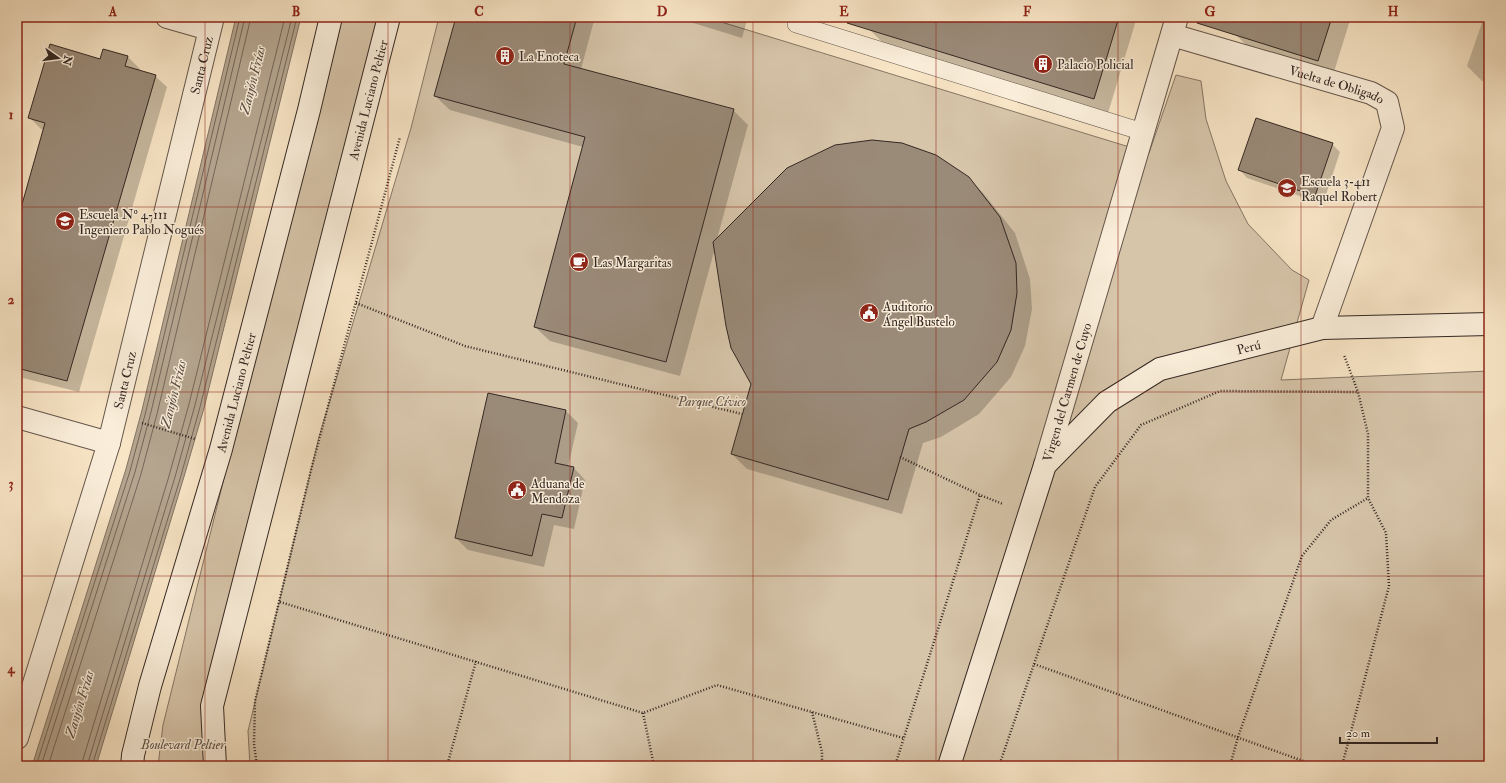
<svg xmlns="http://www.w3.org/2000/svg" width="1506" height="783" font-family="'IM FELL Double Pica',serif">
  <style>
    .green { fill: #d7c5aa; stroke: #867666 }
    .water { fill: #b5a58f; stroke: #817364 }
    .shadow { fill: #0003 }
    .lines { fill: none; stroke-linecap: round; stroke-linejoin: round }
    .shore { stroke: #746659; stroke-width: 1 }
    .building { fill: #9a8a78; stroke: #342823 }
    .lane-casing { stroke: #65574c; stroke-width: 18 }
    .street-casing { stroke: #65574c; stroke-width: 24 }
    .secondary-casing { stroke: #342823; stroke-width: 24 }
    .path { stroke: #342823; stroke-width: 2.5; stroke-dasharray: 1 2; stroke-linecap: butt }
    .lane { stroke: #faeeda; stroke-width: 17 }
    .street { stroke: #faeeda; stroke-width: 22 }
    .secondary { stroke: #faeeda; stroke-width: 22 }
    .grid { fill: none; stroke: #8f2418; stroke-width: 1; stroke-opacity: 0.55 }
    .labels { text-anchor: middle; stroke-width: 3; stroke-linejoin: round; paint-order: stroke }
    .poi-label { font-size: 13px; fill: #342823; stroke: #faeeda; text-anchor: start }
    .street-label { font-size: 13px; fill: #342823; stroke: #faeeda }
    .park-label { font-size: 13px; font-style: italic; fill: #5d4f45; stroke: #faeeda }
    .water-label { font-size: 14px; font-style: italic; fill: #5b4e43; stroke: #faeeda }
    .neatline { fill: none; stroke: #8f2418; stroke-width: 1.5 }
    .grid-label { font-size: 13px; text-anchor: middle; font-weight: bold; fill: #8f2418 }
  </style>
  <rect width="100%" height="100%" fill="#f8e5c6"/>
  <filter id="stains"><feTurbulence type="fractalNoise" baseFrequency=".005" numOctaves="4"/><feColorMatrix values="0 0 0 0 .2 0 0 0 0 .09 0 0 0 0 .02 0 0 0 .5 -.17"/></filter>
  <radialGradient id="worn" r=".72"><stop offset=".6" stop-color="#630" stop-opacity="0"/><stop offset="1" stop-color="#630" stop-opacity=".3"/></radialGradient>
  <!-- green -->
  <g class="green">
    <path d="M 338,17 L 383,17 L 207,766 L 158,766 L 163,725 Z"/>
    <path d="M 439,17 L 705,17 L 1149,153 L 1176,75 L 1201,81 L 1206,119 L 1226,181 L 1248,224 L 1292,270 L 1309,280 L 1281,380 L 1489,371 L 1489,766 L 250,766 L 248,731 L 319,437 L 411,128 Z"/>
  </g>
  <!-- water -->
  <path class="water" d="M 236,17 L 301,17 L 204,408 L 183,480 L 96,766 L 32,766 L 126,469 L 142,410 Z"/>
  <!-- shadow -->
  <g class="shadow">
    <path d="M 457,17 L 595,17 L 581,69 L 733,110 L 748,125 L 717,239 L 968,178 L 983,193 L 1015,233 L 1030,279 L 1032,309 L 1025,346 L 1011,377 L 979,414 L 941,437 L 923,443 L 902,514 L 747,469 L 732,454 L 752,384 L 715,248 L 680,376 L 550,341 L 535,327 L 583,147 L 450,110 L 435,96 Z"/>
    <path d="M 674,17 L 748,17 L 742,38 Z"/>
    <path d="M 873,17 L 1137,17 L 1108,113 L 884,44 L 870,30 Z"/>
    <path d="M 1225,17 L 1351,17 L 1333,75 L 1250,49 L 1235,34 Z"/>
    <path d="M 1484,17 L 1489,17 L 1489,83 L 1482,81 L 1467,66 Z"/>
    <path d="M 104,50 L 128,57 L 140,69 L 139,71 L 155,76 L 167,87 L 79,392 L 23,378 L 19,388 L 17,388 L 17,225 L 44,130 L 41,129 L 29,117 L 101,60 Z"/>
    <path d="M 1332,144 L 1340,152 L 1323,204 L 1247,178 L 1239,169 Z"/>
    <path d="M 489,394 L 566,411 L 578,423 L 568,467 L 574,468 L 585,480 L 574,529 L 554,525 L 544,567 L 468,550 L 456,538 Z"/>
  </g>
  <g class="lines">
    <!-- shore -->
    <g class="shore">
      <path d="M 36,766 L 130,471 L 146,411 L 240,17"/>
      <path d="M 41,766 L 135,472 L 151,412 L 245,17"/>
      <path d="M 48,766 L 141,474 L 157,414 L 251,17"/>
      <path d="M 81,766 L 169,476 L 189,404 L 285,17"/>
      <path d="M 87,766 L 175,477 L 195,405 L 292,17"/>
      <path d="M 92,766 L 180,479 L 200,407 L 297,17"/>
    </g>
  </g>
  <!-- building -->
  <g class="building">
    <path d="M 456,17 L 577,17 L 564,64 L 734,109 L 666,362 L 534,327 L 585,137 L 434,96 Z"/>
    <path d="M 848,17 L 1119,17 L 1094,99 L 847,23 Z"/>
    <path d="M 1197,17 L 1332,17 L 1318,61 L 1197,23 Z"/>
    <path d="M 50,44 L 100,59 L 103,49 L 128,56 L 125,66 L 156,75 L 67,381 L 17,368 L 17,222 L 45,123 L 28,118 Z"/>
    <path d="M 1256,118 L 1333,143 L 1315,196 L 1238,170 Z"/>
    <path d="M 872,140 L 902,143 L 936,155 L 969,177 L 1000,217 L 1016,263 L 1017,293 L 1011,330 L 997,362 L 964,400 L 926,422 L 909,429 L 888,500 L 731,454 L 751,384 L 731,348 L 726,326 L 713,242 L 787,168 L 835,145 Z"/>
    <path d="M 488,393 L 566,410 L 555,463 L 574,467 L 562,518 L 542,514 L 532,556 L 455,538 Z"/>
  </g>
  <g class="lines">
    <!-- lane casing -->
    <g class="lane-casing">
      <path id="lane" d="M 798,17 L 796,24 L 1143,132"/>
    </g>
    <!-- street casing -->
    <g class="street-casing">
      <g id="street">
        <path d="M 167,17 L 209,29"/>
        <path id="s1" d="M 1172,35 L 1371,93 L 1387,102 L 1393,128 L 1322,328"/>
        <path d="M 17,417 L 109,443"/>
        <path id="s2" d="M 1045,465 L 1177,17"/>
        <path id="s3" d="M 17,738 L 109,443 L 213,17"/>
      </g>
    </g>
    <!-- secondary casing -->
    <g class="secondary-casing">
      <g id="secondary">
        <path id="s4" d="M 132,766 L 133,755 L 150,686 L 221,449 L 309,110 L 331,17"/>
        <path id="s5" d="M 215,766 L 212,706 L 389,17"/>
        <path id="s6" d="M 949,766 L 1045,465 L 1107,402 L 1160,369 L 1322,328 L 1489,324"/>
      </g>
    </g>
    <!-- path -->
    <g class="path">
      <path d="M 356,303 L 465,346 L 742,414"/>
      <path d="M 142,423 L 195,439"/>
      <path d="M 900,457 L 980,495 L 1003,504"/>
      <path d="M 280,602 L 643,713 L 717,685 L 903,738"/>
      <path d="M 1034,664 L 1095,487 L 1141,425 L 1220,391 L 1358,392"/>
      <path d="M 812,712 L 822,752 L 822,766"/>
      <path d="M 643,713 L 654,766"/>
      <path d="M 257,766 L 254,744 L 255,701 L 311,470 L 400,137"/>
      <path d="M 447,766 L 476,661"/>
      <path d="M 895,766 L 980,495"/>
      <path d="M 999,766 L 1034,664 L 1317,766"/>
      <path d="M 1230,766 L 1238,737 L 1302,556 L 1331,520 L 1368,498 L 1368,434 L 1358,392 L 1344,355"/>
      <path d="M 1342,766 L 1389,586 L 1386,533 L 1368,498"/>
    </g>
    <!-- lane -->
    <use href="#lane" class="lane"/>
    <!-- street -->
    <use href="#street" class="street"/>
    <!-- secondary -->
    <use href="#secondary" class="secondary"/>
  </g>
  <!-- grid -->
  <path class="grid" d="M 205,17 L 205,766M 388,17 L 388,766M 570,17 L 570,766M 753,17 L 753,766M 936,17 L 936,766M 1118,17 L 1118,766M 1301,17 L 1301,766M 17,207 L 1489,207M 17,392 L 1489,392M 17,576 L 1489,576"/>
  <!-- icons -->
  <defs>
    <g id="building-disc" transform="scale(1)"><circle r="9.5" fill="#8f2418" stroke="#faeeda"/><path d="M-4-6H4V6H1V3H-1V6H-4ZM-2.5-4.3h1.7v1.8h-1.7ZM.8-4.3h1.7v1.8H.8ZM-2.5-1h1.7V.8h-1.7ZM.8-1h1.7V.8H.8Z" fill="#fff"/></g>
    <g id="school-disc" transform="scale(1)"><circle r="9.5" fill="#8f2418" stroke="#faeeda"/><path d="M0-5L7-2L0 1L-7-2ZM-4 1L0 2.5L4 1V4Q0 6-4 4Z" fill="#fff"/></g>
    <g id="cafe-disc" transform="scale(1)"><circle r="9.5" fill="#8f2418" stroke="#faeeda"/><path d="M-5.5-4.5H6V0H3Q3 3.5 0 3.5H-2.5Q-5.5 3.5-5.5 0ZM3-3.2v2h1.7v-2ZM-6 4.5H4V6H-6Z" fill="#fff"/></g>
    <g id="civic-disc" transform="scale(1)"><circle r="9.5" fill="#8f2418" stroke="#faeeda"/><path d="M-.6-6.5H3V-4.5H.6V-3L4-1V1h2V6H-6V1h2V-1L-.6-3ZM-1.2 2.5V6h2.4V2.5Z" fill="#fff"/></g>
  </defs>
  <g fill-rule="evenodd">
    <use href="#building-disc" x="505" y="56"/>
    <use href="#building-disc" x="1043" y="64"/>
    <use href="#school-disc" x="1287" y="188"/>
    <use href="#school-disc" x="65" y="221"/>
    <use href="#cafe-disc" x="579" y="262"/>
    <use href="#civic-disc" x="869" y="313"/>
    <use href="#civic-disc" x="517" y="490"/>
  </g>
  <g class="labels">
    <!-- poi labels -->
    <g class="poi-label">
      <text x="519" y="61">La Enoteca</text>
      <text x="1057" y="69">Palacio Policial</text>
      <text x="1301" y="186">Escuela 3-411<tspan x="1301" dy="15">Raquel Robert</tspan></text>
      <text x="79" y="219">Escuela Nº 4-111<tspan x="79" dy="15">Ingeniero Pablo Nogués</tspan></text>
      <text x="593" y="267">Las Margaritas</text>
      <text x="883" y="311">Auditorio<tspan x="883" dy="15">Ángel Bustelo</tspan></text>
      <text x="531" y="488">Aduana de<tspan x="531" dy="15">Mendoza</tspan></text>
    </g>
    <!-- street labels -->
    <g class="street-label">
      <text dy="5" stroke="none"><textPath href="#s3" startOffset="698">Santa Cruz</textPath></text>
      <text dy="5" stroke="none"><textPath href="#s1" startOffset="172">Vuelta de Obligado</textPath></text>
      <text dy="5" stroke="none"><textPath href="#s5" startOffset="686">Avenida Luciano Peltier</textPath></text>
      <text dy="5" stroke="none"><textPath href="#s6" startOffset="558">Perú</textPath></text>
      <text dy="5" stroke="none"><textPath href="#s3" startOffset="374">Santa Cruz</textPath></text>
      <text dy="5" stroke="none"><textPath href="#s4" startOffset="388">Avenida Luciano Peltier</textPath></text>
      <text dy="5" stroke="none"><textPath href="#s2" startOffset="76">Virgen del Carmen de Cuyo</textPath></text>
    </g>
    <!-- park labels -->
    <g class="park-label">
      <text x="712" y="406">Parque Cívico</text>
      <text x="183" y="749">Boulevard Peltier</text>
    </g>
    <!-- water labels -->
    <g class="water-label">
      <text transform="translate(252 80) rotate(-76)" y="5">Zanjón Frías</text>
      <text transform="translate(173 394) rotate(-76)" y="5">Zanjón Frías</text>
      <text transform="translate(79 704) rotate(-73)" y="5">Zanjón Frías</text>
    </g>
  </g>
  <!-- margin -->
  <rect width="1506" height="783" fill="none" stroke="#f8e5c6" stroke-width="44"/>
  <!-- north arrow -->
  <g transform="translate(58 58) rotate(104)" stroke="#faeeda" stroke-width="3" paint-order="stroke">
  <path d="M0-3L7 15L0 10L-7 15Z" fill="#342823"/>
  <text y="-6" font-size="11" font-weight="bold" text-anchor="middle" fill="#342823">N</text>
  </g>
  <!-- scale -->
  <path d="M1340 737v6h97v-6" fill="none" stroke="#342823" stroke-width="2"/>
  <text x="1346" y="737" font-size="12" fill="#342823" stroke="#faeeda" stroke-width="3" paint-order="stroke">20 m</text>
  <rect x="22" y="22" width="1462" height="739" class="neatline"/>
  <g class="grid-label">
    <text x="113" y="16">A</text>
    <text x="296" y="16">B</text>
    <text x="479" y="16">C</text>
    <text x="662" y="16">D</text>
    <text x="844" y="16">E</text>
    <text x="1027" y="16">F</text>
    <text x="1210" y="16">G</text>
    <text x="1393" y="16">H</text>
    <text x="11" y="119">1</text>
    <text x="11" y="304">2</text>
    <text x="11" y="488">3</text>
    <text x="11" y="673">4</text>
  </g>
  <rect width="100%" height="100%" filter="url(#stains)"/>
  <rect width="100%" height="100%" fill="url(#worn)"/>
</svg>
